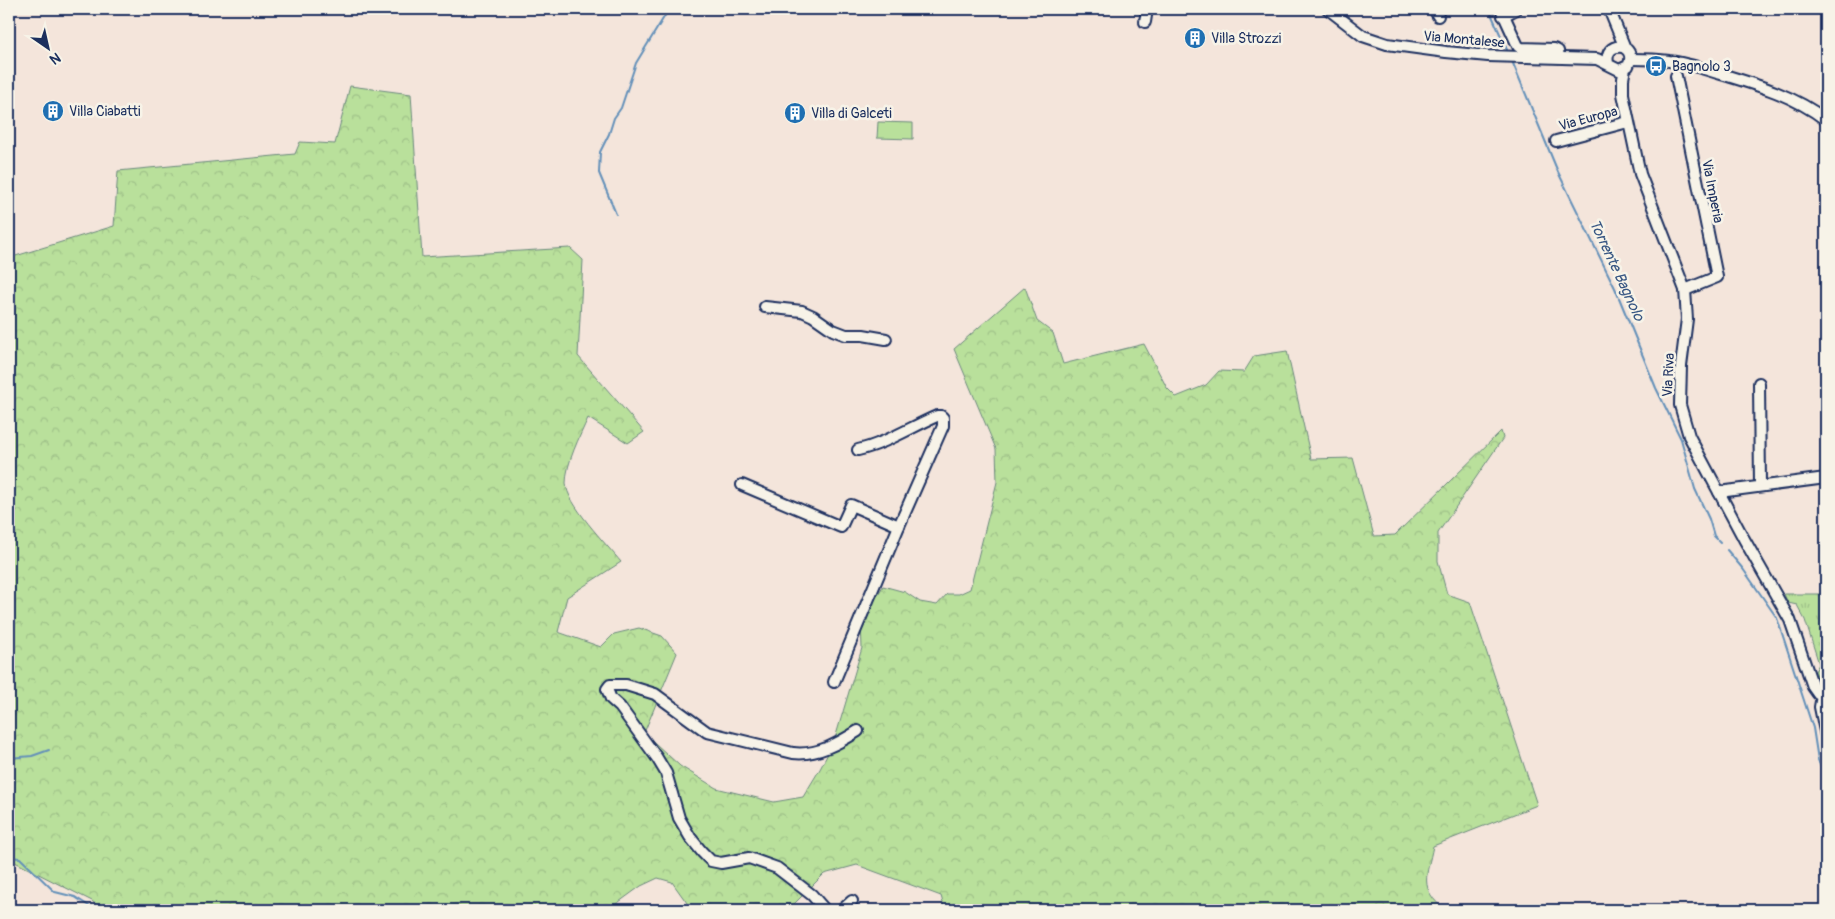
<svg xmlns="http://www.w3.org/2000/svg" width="1835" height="919" font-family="Pangolin,sans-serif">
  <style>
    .grass { fill: #b9e09b; stroke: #6a887c }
    .forest { fill: url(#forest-crowns); stroke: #6a887c }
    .park { fill: url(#park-tufts); stroke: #6a887c }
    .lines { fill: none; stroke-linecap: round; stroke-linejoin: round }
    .stream { stroke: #6490b9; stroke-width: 2 }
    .minor-casing { stroke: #1b2f5e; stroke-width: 14 }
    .minor { stroke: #f7f3e8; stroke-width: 10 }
    .labels { text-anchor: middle; stroke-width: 5; stroke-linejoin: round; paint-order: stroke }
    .poi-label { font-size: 14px; fill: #1b2f5e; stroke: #f7f3e8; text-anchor: start }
    .street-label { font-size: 14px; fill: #1b2f5e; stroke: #f7f3e8 }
    .water-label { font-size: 15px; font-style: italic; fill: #395884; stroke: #f7f3e8 }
  </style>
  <defs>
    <pattern id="forest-crowns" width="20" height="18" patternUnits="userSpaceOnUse" patternTransform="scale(1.25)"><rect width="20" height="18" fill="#b9e09b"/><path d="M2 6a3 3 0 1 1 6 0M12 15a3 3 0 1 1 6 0" fill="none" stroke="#9ec088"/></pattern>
    <pattern id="park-tufts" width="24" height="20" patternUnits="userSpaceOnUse" patternTransform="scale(1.25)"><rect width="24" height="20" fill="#b9e09b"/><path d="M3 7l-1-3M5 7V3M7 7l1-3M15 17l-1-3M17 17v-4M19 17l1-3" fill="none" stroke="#9ec088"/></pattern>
  </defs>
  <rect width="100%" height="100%" fill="#f4e5db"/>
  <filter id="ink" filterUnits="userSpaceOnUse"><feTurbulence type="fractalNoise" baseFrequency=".02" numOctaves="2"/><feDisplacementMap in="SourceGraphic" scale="10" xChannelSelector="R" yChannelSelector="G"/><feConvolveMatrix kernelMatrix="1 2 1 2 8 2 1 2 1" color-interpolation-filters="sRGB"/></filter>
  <g filter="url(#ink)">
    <!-- grass -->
    <path class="grass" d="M 878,122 L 913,123 L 913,139 L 877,138 Z"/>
    <!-- forest -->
    <path class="forest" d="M 350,86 L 411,94 L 422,257 L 570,248 L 583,260 L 578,356 L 644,432 L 628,443 L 588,418 C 580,436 566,463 566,483 C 566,503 607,545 621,562 L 567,597 L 558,632 L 601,647 L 614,634 L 639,628 L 662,636 L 677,653 L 644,733 L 680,766 L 716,788 L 774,802 L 803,797 L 820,769 L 834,742 L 862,648 L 861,623 L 883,586 L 905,592 L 920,602 L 937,605 L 947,594 L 959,594 L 970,589 L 997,482 L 996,449 L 954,349 L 1025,287 L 1037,321 L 1053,333 L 1063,364 L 1144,344 L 1167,388 L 1176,397 L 1206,385 L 1219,371 L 1244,372 L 1254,356 L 1287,351 L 1311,459 L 1353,458 L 1374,536 L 1395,535 L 1501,431 L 1503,438 L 1438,533 L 1438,561 L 1447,594 L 1470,602 L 1537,805 L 1433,846 C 1427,876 1418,888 1445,910 L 945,910 L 941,896 L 857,865 L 824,874 L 788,910 L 692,910 L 672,882 L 658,878 L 641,886 L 608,910 L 102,910 L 92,901 L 9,859 L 9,258 L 114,226 L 118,171 L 295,154 L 300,142 L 335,144 Z"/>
    <!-- park -->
    <path class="park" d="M 1784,594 L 1826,594 L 1826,685 L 1821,685 L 1815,671 L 1819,664 L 1805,620 L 1797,605 L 1788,603 Z"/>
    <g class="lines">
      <!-- stream -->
      <g class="stream">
        <path d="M 1489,9 L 1508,52"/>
        <path d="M 1512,61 L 1558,172 L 1615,288 L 1656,388 L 1681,439 L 1695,489 L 1709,519 L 1714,536 L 1720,542"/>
        <path d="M 616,214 L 599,173 L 600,152 L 609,134 L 614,118 L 621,108 L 636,63 L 669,9"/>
        <path d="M 1727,550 L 1743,569 L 1777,618 L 1813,728 L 1818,760 L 1826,780"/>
        <path d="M 9,758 L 32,756 L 49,750"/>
        <path d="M 9,857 L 20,858 L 55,892 L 75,897 L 95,910"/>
      </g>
      <!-- minor casing -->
      <g class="minor-casing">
        <g id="minor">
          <path d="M 1328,9 L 1363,36 L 1387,44 L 1446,52 L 1488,56 L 1597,59 L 1619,70 L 1628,66 C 1632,58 1631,51 1623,47 C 1611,45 1606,53 1608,63"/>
          <path d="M 1434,9 L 1438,16"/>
          <path d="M 1501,9 L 1518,46 L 1521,48 L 1554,49 L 1558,51 L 1559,57"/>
          <path d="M 1609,9 L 1625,48"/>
          <path d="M 1503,16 L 1516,9"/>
          <path d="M 1145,22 L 1147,9"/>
          <path d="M 1631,59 C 1643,59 1656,59 1669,61 C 1687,63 1704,69 1721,74 C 1758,85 1795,96 1826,120"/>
          <path d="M 1625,68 L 1623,79 L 1623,94 L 1640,174 L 1685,290 L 1687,319 L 1681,366 L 1680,405 L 1689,436 L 1744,539 L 1790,620 L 1813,687 L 1818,694 L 1822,696"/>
          <path d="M 1676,76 L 1717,277 L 1685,290"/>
          <path d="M 1556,141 L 1628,122"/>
          <path d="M 765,307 L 802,311 L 813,316 L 833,330 L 846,335 L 863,335 L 886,339"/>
          <path d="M 1759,383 L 1760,486"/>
          <path d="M 742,485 L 841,527 L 851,505 L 899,526 L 943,426 L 943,418 L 941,416 L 937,416 C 911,427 885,444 858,450"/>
          <path d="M 1719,492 L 1826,478"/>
          <path d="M 834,682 L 899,526"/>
          <path d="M 1822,696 L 1820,707 L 1826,736"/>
          <path d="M 825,910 L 812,895 L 777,868 L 749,858 L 721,863 L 711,861 L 702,852 L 690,837 L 679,818 L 666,773 L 657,758 L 620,707 L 611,699 L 607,689 L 610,685 L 626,685 L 655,694 L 707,732 L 793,753 C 817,756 839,743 858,731"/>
          <path d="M 842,910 L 852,901"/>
        </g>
      </g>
      <!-- minor -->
      <use href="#minor" class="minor"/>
    </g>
  </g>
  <!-- icons -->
  <defs>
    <g id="building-disc" transform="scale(1.125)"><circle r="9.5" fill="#1f6fb2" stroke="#f7f3e8"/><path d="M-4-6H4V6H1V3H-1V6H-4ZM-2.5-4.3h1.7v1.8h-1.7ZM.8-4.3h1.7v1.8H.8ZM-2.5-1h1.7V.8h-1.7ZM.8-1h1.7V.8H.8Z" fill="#fff"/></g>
    <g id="bus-disc" transform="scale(1.125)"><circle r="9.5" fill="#1f6fb2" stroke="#f7f3e8"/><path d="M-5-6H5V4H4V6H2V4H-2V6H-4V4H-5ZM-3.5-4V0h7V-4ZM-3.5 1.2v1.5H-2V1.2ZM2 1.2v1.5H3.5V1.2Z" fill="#fff"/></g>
  </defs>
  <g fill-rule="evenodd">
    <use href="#building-disc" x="1195" y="38"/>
    <use href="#bus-disc" x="1656" y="66"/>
    <use href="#building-disc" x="53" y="111"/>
    <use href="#building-disc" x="795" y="113"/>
  </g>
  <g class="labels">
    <!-- poi labels -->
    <g class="poi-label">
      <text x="1211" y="43">Villa Strozzi</text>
      <text x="1672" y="71">Bagnolo 3</text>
      <text x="69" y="116">Villa Ciabatti</text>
      <text x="811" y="118">Villa di Galceti</text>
    </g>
    <!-- street labels -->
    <g class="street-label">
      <text transform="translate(1464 39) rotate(5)" y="5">Via Montalese</text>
      <text transform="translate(1588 118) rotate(-15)" y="5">Via Europa</text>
      <text transform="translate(1713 191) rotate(79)" y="5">Via Imperia</text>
      <text transform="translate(1668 375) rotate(-87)" y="5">Via Riva</text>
    </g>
    <!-- water labels -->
    <g class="water-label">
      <text transform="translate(1617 270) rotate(65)" y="5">Torrente Bagnolo</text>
    </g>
  </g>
  <!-- margin -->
  <rect width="1835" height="919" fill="none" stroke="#f7f3e8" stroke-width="30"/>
  <rect x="15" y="15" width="1805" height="889" fill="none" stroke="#1b2f5e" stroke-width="2" filter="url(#ink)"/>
  <!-- north arrow -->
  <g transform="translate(48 48) rotate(146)" stroke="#f7f3e8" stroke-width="4" paint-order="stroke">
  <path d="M0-4L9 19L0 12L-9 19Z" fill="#1b2f5e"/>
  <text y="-8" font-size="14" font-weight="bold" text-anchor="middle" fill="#1b2f5e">N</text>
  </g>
</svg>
